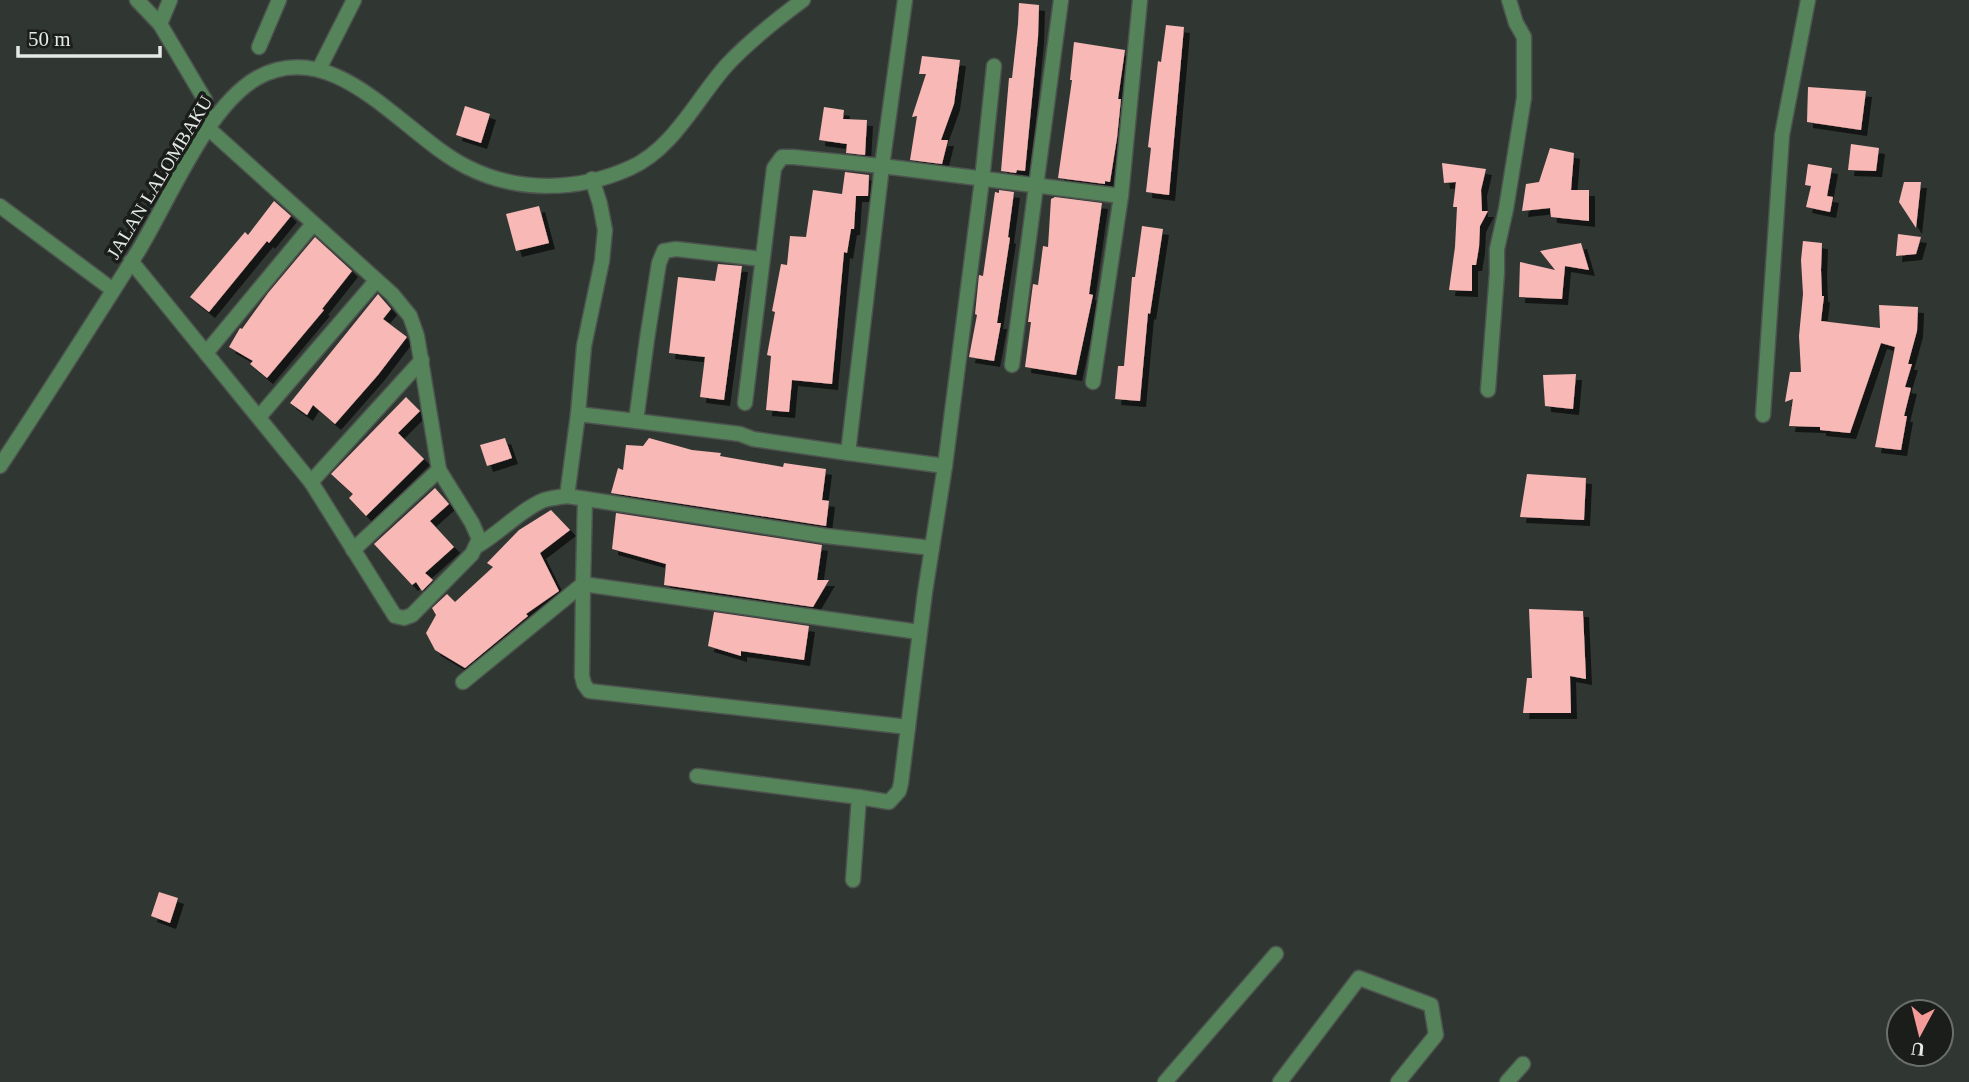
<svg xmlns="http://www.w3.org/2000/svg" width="1969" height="1082" font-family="Georgia,serif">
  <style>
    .building { fill: #f7b8b6; filter: url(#shadow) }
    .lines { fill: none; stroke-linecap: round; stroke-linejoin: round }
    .street-casing { stroke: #4d534e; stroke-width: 17 }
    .street { stroke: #55845a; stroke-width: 14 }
    .labels { text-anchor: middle; stroke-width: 7; stroke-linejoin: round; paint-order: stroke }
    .street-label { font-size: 19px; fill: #e5eae6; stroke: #1a1d1a }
  </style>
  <defs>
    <filter id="shadow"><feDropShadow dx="6" dy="6" stdDeviation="0" flood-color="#0009"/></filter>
  </defs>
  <rect width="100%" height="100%" fill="#303631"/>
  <!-- building -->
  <g class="building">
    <path d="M 1019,3 L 1039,5 L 1038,37 L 1025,171 L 1017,170 L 1016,173 L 1001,171 L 1009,78 L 1012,78 L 1018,24 Z"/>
    <path d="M 1166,25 L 1184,27 L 1169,195 L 1146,192 L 1151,148 L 1148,147 L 1158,61 L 1161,62 Z"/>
    <path d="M 1074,42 L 1125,50 L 1118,99 L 1121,99 L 1117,138 L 1110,182 L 1105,181 L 1105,184 L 1058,178 L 1072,80 L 1070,80 Z"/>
    <path d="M 922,56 L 960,60 L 954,104 L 941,140 L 948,140 L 942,164 L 910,160 L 917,116 L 912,117 L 926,74 L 919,74 Z"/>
    <path d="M 1808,87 L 1866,91 L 1861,130 L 1807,122 Z"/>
    <path d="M 465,106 L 490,114 L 481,143 L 456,135 Z"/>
    <path d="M 824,107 L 844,110 L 843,119 L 867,120 L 865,155 L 846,153 L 847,144 L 819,140 Z"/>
    <path d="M 1851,144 L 1879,148 L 1876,171 L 1848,170 Z"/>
    <path d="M 1550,148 L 1574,153 L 1571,190 L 1589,190 L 1589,221 L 1551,217 L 1550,208 L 1522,211 L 1526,184 L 1539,182 Z"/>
    <path d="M 1442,163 L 1486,169 L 1481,190 L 1482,211 L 1488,211 L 1480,226 L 1479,247 L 1476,265 L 1472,265 L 1472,291 L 1449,290 L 1455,247 L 1457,207 L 1453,207 L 1456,182 L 1444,183 Z"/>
    <path d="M 1808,164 L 1832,168 L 1827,196 L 1833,197 L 1830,212 L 1806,207 L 1811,186 L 1805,185 Z"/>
    <path d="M 845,172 L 869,175 L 868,196 L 856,196 L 854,229 L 851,229 L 847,253 L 844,252 L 832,384 L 792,380 L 789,412 L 766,410 L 771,356 L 767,355 L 775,312 L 772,311 L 781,264 L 787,265 L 790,236 L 806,237 L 813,190 L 842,194 Z"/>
    <path d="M 1904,182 L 1921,182 L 1916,228 L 1899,202 Z"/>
    <path d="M 999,190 L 1014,192 L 1008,237 L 1010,238 L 997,323 L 1001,323 L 994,361 L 969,357 L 977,315 L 975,314 L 979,275 L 983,276 L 995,192 L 999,193 Z"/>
    <path d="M 1055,197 L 1102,203 L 1089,294 L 1093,295 L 1076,375 L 1025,367 L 1031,322 L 1028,322 L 1033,284 L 1038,285 L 1043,246 L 1048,247 L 1051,199 Z"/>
    <path d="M 274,201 L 291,216 L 269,243 L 267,241 L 209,312 L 190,297 L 245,232 L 248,235 Z"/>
    <path d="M 539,206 L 549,243 L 516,251 L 506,214 Z"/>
    <path d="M 1142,226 L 1163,229 L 1150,314 L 1148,313 L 1140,401 L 1115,399 L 1118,366 L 1124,366 L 1132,277 L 1135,277 Z"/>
    <path d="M 1898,234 L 1921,237 L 1916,254 L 1896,256 Z"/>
    <path d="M 315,237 L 352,271 L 322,309 L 324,310 L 267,378 L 250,364 L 253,361 L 229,347 L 240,328 L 242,329 L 268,293 Z"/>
    <path d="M 1803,241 L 1822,243 L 1821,270 L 1822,296 L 1824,296 L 1821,321 L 1880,328 L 1879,305 L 1918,307 L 1917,331 L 1908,364 L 1912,364 L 1905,387 L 1911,388 L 1904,416 L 1907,416 L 1901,450 L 1875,447 L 1895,347 L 1881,343 L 1850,433 L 1820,430 L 1820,427 L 1789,426 L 1793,399 L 1785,402 L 1790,372 L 1801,372 L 1799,336 L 1803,294 L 1801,260 Z"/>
    <path d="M 1581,243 L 1589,270 L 1565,266 L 1562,299 L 1519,297 L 1520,262 L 1555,270 L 1540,251 Z"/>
    <path d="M 718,264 L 742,266 L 724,400 L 700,397 L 705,357 L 669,353 L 678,277 L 715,281 Z"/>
    <path d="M 378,294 L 391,309 L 383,319 L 407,337 L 378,375 L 335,424 L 313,405 L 307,415 L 290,403 Z"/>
    <path d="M 1576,374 L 1573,409 L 1545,406 L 1543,375 Z"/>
    <path d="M 406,397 L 420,411 L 398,433 L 424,459 L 366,516 L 349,498 L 353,494 L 331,474 Z"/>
    <path d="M 505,438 L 512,458 L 487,466 L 480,445 Z"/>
    <path d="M 649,438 L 692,450 L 721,453 L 720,456 L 783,467 L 784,463 L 826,469 L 822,500 L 829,501 L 826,526 L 611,493 L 618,468 L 623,470 L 626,445 L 643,446 Z"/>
    <path d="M 1527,474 L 1586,478 L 1584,520 L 1520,517 Z"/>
    <path d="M 435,488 L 449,504 L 430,521 L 454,547 L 425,573 L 433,580 L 422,591 L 416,582 L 412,585 L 374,544 Z"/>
    <path d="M 551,510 L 570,530 L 540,553 L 559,591 L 526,614 L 528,616 L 523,620 L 465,668 L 435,650 L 426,633 L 436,615 L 432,608 L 447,594 L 455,602 L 493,567 L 487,563 L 519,530 Z"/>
    <path d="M 616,513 L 822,545 L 817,580 L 829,580 L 813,607 L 664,585 L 666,564 L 612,549 Z"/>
    <path d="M 1529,609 L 1583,611 L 1586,679 L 1570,676 L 1571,713 L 1523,713 L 1527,678 L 1532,678 Z"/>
    <path d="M 714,612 L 809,626 L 804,660 L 741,651 L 741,656 L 708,646 Z"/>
    <path d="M 159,892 L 178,898 L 170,923 L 151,916 Z"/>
  </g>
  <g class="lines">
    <!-- street casing -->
    <g class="street-casing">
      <g id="street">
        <path d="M 160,24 L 170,0"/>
        <path d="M 259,47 L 279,0"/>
        <path d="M 319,69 L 354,0"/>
        <path d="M 0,206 L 113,290"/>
        <path d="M 762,259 L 676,249 L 664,251 L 659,263 L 647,339 L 636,421 L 740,434 L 753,439 L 848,453"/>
        <path d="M 131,261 L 311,482 L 395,616 L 404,618 L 412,615 L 472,554 L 479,539 L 472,523 L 439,470 L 417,336 L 410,316 L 392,294 L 209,129 L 205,100 L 160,24 L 137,0"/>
        <path d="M 206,353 L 313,224"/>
        <path d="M 1012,365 L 1061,0"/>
        <path d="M 1093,382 L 1121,196 L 1140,0"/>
        <path d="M 1488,390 L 1497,273 L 1497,249 L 1506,209 L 1524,98 L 1524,37 L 1516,23 L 1509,0"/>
        <path d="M 745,403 L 774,168 L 782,157 L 793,157 L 882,166 L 905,0"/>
        <path d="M 578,414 L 584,346 L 602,261 L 605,230 L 600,204 L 592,179"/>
        <path d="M 1763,415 L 1782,135 L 1808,0"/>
        <path d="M 259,417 L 376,281"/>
        <path d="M 0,466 C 47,395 92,324 137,253 C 168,203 206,107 257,78 C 336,34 404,136 467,167 C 518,193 579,191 630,168 C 673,149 696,100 726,66 C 748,42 776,20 803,0"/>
        <path d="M 945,466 L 982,180 L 994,66"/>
        <path d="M 311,482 L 422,360"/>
        <path d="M 567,496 L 578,414 L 636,421"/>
        <path d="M 585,500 L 583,584 L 919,632"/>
        <path d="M 477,546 C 500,533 520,510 544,500 C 551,498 559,497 567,496 L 826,536 L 932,548"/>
        <path d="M 353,550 L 439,470"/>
        <path d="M 583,584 L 582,676 L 584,684 L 589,691 L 908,727"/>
        <path d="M 463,682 L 583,584"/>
        <path d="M 697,776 L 859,797"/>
        <path d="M 853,880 L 859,797 L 889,802 L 899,791 L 901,783 L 925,592 L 945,466 L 848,453 L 882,166 L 1121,196"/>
        <path d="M 1165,1082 L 1276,954"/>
        <path d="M 1280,1082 L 1359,978 L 1431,1005 L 1436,1035 L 1398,1082"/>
        <path d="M 1507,1082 L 1523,1064"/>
      </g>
    </g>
    <!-- street -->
    <use href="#street" class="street"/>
  </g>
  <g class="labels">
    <!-- street labels -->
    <g class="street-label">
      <text transform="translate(159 177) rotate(-59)" y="7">JALAN LALOMBAKU</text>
    </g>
  </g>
  <!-- north arrow -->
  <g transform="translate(1920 1033) rotate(187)"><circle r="33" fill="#1a1d1a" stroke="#6b6f6c" stroke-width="2"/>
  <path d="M0-5L12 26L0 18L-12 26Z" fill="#f59b99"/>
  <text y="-10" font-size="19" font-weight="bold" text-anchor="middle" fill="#e5eae6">U</text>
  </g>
  <!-- scale -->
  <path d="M18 46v10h142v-10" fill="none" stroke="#e5eae6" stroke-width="3.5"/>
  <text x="28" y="46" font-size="21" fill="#e5eae6" stroke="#1a1d1a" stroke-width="5" paint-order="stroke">50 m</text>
</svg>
